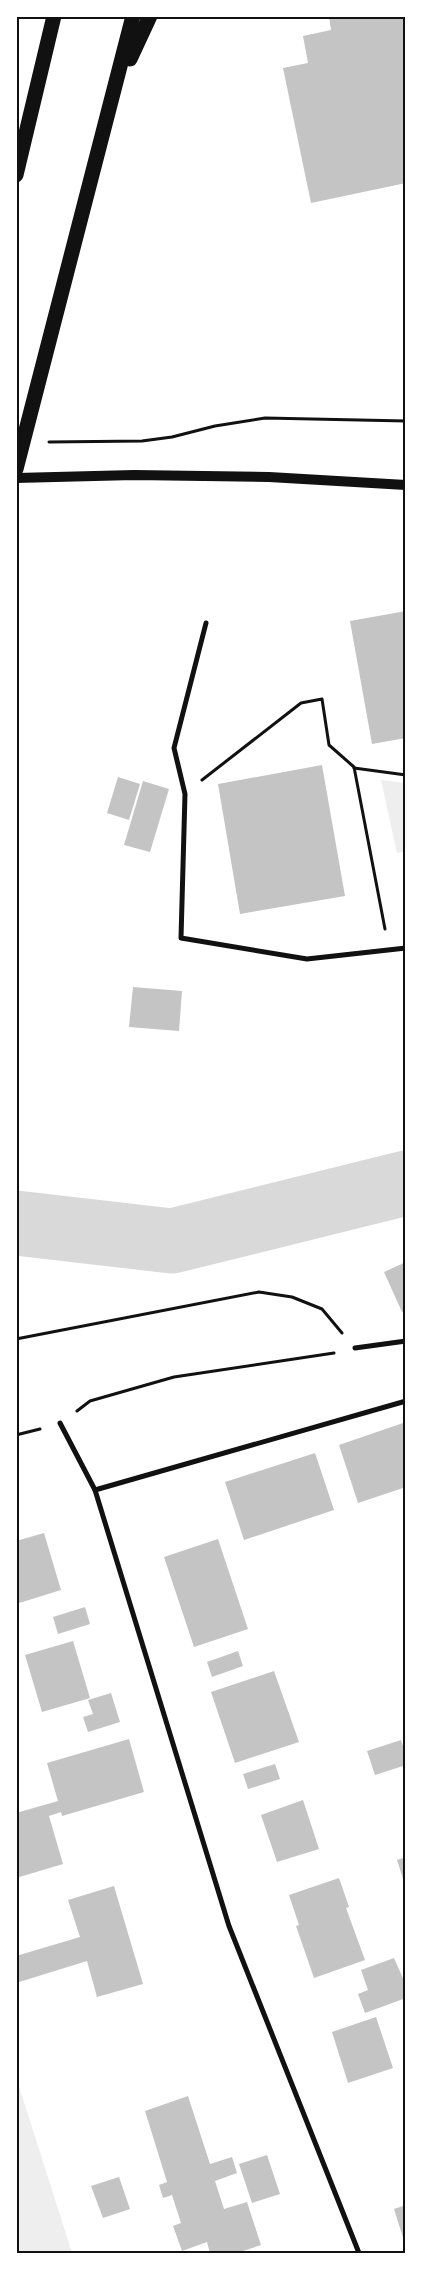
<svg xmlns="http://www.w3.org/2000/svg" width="422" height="2269" font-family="Georgia,serif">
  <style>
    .green { fill: #eee }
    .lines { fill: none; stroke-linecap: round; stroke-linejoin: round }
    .river { stroke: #d9d9d9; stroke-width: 65 }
    .building { fill: #c4c4c4 }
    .path { stroke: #111; stroke-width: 3 }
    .minor { stroke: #111; stroke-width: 5 }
    .secondary { stroke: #111; stroke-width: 10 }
    .motorway { stroke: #111; stroke-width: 15 }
    .neatline { fill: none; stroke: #111; stroke-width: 2 }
  </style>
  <rect width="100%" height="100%" fill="#fff"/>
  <!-- green -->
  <g class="green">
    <path d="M 381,780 L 406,783 L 406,851 L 397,853 Z"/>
    <path d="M 16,2077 L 72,2253 L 16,2253 Z"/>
  </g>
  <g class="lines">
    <!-- river -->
    <path class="river" d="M 16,1223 L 172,1241 L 406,1183"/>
  </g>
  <!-- building -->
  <g class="building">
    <path d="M 329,16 L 406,16 L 406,183 L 311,203 L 283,68 L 308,63 L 303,36 L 331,30 Z"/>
    <path d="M 406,611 L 406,738 L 372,744 L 350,621 Z"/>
    <path d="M 322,765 L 345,896 L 240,914 L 218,784 Z"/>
    <path d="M 118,777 L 140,784 L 129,820 L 107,813 Z"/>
    <path d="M 143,781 L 169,789 L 150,852 L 124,845 Z"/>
    <path d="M 133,987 L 182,991 L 179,1031 L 129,1027 Z"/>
    <path d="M 406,1262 L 406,1310 L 402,1312 L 384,1272 Z"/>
    <path d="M 406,1422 L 406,1487 L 358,1503 L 339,1445 Z"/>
    <path d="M 315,1453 L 334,1510 L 244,1540 L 225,1482 Z"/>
    <path d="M 44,1533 L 61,1590 L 16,1604 L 16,1541 Z"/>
    <path d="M 218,1539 L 248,1629 L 194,1647 L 164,1557 Z"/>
    <path d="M 85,1607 L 90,1624 L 58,1634 L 53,1617 Z"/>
    <path d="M 73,1641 L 90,1698 L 42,1712 L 25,1655 Z"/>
    <path d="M 238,1651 L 243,1666 L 212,1677 L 207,1662 Z"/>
    <path d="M 274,1671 L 299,1742 L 235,1763 L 211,1692 Z"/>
    <path d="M 111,1693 L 120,1722 L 88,1732 L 83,1717 L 93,1714 L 88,1700 Z"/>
    <path d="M 129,1739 L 144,1792 L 62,1816 L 61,1812 L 49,1816 L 63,1864 L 16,1878 L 16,1813 L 58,1801 L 47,1763 Z"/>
    <path d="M 401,1740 L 406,1755 L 406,1765 L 375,1775 L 367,1751 Z"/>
    <path d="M 275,1764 L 280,1779 L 248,1789 L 243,1774 Z"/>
    <path d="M 303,1800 L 319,1849 L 277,1862 L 261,1815 Z"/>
    <path d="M 406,1857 L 406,1885 L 405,1885 L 397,1860 Z"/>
    <path d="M 339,1878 L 349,1907 L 346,1908 L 365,1960 L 314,1978 L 296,1926 L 299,1925 L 289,1895 Z"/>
    <path d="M 114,1886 L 143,1984 L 97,1997 L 87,1961 L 16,1983 L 16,1956 L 80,1937 L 68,1900 Z"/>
    <path d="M 394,1958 L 406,1985 L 406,1998 L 365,2013 L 358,1994 L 368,1990 L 361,1970 Z"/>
    <path d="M 376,2017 L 393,2068 L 348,2083 L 332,2032 Z"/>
    <path d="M 188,2096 L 210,2164 L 232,2157 L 237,2173 L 215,2181 L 224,2209 L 247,2202 L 261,2245 L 237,2253 L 210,2253 L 207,2242 L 182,2251 L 173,2226 L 181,2223 L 172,2195 L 163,2198 L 159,2185 L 167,2182 L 145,2111 Z"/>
    <path d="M 267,2155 L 280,2194 L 252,2203 L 239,2164 Z"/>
    <path d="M 119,2177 L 130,2209 L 103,2218 L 91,2186 Z"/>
    <path d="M 406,2205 L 406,2244 L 405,2244 L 394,2209 Z"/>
  </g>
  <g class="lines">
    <!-- path -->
    <g class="path">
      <path d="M 49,442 L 142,441 L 172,437 L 215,426 L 265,418 L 406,421"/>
      <path d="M 354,768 L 406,775"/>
      <path d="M 202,780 L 301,703 L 322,699 L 329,745 L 354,767 L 385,929"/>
      <path d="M 16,1339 L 259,1292 L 292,1297 L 322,1309 L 342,1333"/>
      <path d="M 77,1411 L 90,1401 L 174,1377 L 334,1353"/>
      <path d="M 16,1435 L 40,1429"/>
    </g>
    <!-- minor -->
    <g class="minor">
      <path d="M 206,623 L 174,748 L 185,794 L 181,938 L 307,959 L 406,948"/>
      <path d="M 355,1348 L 406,1341"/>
      <path d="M 60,1423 L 95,1490 L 229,1926 L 359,2253"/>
      <path d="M 95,1490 L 406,1401"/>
    </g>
    <!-- secondary -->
    <path class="secondary" d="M 16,478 L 134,475 L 269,477 L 406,485"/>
    <!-- motorway -->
    <g class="motorway">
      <path d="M 130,59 L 150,16"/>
      <path d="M 16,175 L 54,16"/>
      <path d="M 16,469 L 133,16"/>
    </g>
  </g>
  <!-- border -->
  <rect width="422" height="2269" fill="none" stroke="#ffffff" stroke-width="35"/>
  <rect x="18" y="18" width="386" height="2234" class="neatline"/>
</svg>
